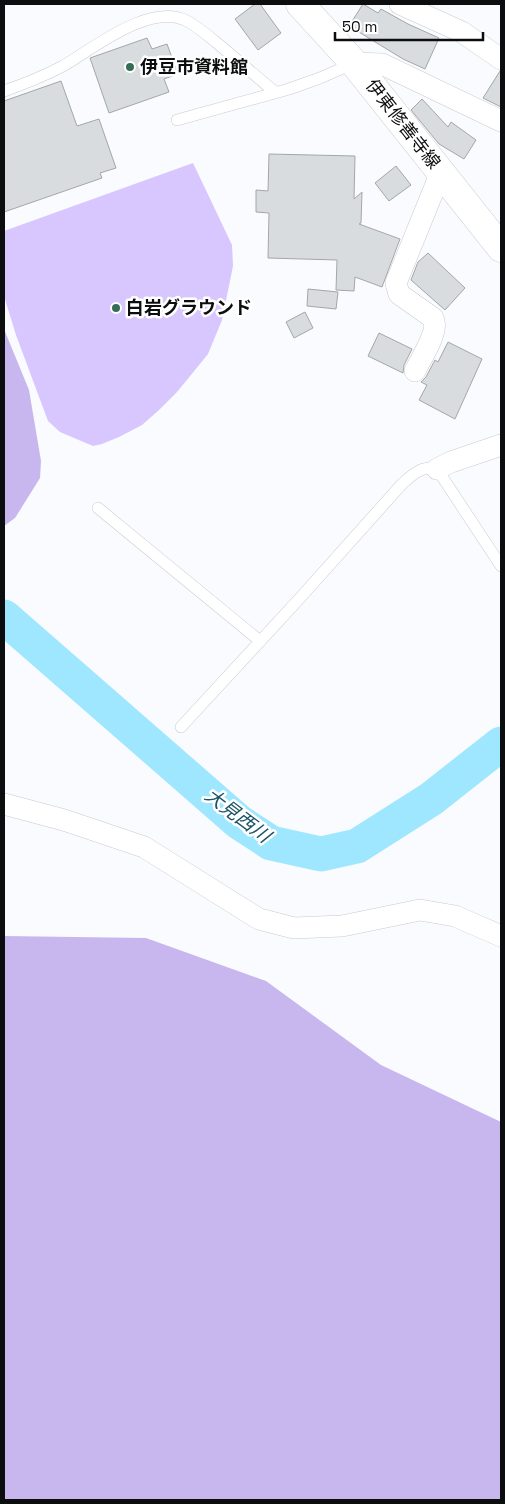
<svg xmlns="http://www.w3.org/2000/svg" width="505" height="1504" font-family="'Space Grotesk','Noto Sans JP',sans-serif">
  <style>
    .green { fill: #d8c7fe }
    .forest { fill: #c8b7ee }
    .lines { fill: none; stroke-linecap: round; stroke-linejoin: round }
    .river { stroke: #9fe6ff; stroke-width: 35 }
    .building { fill: #d8dcde; stroke: #a4a7a9 }
    .lane-casing { stroke: #c9cbce; stroke-width: 12 }
    .street-casing { stroke: #c9cbce; stroke-width: 22 }
    .primary-casing { stroke: #c9cbce; stroke-width: 29 }
    .lane { stroke: #fff; stroke-width: 11 }
    .street { stroke: #fff; stroke-width: 21 }
    .primary { stroke: #fff; stroke-width: 28 }
    .poi-dot { fill: #356e56; stroke: #fff; stroke-width: 2 }
    .labels { text-anchor: middle; stroke-width: 5; stroke-linejoin: round; paint-order: stroke }
    .poi-label { font-size: 18px; font-weight: bold; fill: #0c0d0e; stroke: #fff; text-anchor: start }
    .street-label { font-size: 18px; fill: #0c0d0e; stroke: #fff }
    .water-label { font-size: 19px; font-style: italic; fill: #1c5567; stroke: #fff }
  </style>
  <rect width="100%" height="100%" fill="#f9fbff"/>
  <!-- green -->
  <path class="green" d="M 193,163 L 232,245 L 233,266 L 222,320 L 208,354 L 177,392 L 159,410 L 142,425 L 119,437 L 102,444 L 93,446 L 60,432 L 48,421 L 16,335 L 4,296 L 4,231 Z"/>
  <!-- forest -->
  <g class="forest">
    <path d="M 4,329 L 29,390 L 41,461 L 40,478 L 15,518 L 4,526 Z"/>
    <path d="M 4,936 L 146,938 L 266,981 L 381,1065 L 501,1122 L 501,1500 L 4,1500 Z"/>
  </g>
  <g class="lines">
    <!-- river -->
    <path class="river" d="M 4,617 L 239,822 L 271,843 L 321,854 L 357,846 L 431,799 L 501,744"/>
  </g>
  <!-- building -->
  <g class="building">
    <path d="M 255,4 L 260,4 L 281,33 L 258,50 L 235,19 Z"/>
    <path d="M 363,4 L 378,13 L 381,9 L 408,24 L 439,38 L 425,69 L 403,59 L 349,26 Z"/>
    <path d="M 147,38 L 152,49 L 167,44 L 178,74 L 164,79 L 169,92 L 109,113 L 90,58 Z"/>
    <path d="M 500,71 L 501,71 L 501,107 L 483,98 Z"/>
    <path d="M 61,81 L 77,126 L 99,119 L 116,168 L 100,173 L 102,178 L 4,212 L 4,101 Z"/>
    <path d="M 422,99 L 448,127 L 451,122 L 476,140 L 464,159 L 439,144 L 411,110 Z"/>
    <path d="M 269,154 L 355,156 L 354,199 L 362,192 L 361,223 L 359,224 L 400,239 L 382,287 L 355,277 L 354,291 L 336,290 L 337,260 L 268,258 L 269,213 L 256,212 L 256,190 L 268,191 Z"/>
    <path d="M 396,166 L 411,185 L 389,201 L 375,183 Z"/>
    <path d="M 428,253 L 465,288 L 445,310 L 411,280 L 418,262 Z"/>
    <path d="M 308,289 L 338,292 L 336,309 L 307,306 Z"/>
    <path d="M 305,312 L 313,328 L 294,338 L 286,322 Z"/>
    <path d="M 379,333 L 412,349 L 404,365 L 403,373 L 368,356 Z"/>
    <path d="M 448,342 L 482,359 L 455,419 L 419,400 L 427,385 L 421,382 L 426,377 L 435,360 L 438,362 Z"/>
  </g>
  <g class="lines">
    <!-- lane casing -->
    <g class="lane-casing">
      <g id="lane">
        <path d="M 4,91 C 24,84 44,76 63,66 C 94,48 150,2 187,21 C 200,28 212,39 223,48 C 241,63 258,78 275,92"/>
        <path d="M 177,120 L 289,89 L 320,78 L 354,63"/>
        <path d="M 98,508 L 260,641"/>
        <path d="M 181,727 L 300,598 L 402,484 C 412,475 422,465 437,469 L 501,566"/>
      </g>
    </g>
    <!-- street casing -->
    <g class="street-casing">
      <g id="street">
        <path d="M 400,4 L 462,32 L 501,59"/>
        <path d="M 354,63 L 382,64 L 501,121"/>
        <path d="M 415,371 C 421,358 440,331 433,318 L 399,294 L 396,283 L 441,172"/>
        <path d="M 437,469 L 451,462 L 501,445"/>
        <path d="M 4,804 L 64,820 L 144,847 L 259,919 L 294,928 L 342,926 L 420,910 L 455,916 L 501,936"/>
      </g>
    </g>
    <!-- primary casing -->
    <g class="primary-casing">
      <path id="primary" d="M 300,4 L 354,63 L 501,248"/>
    </g>
    <!-- lane -->
    <use href="#lane" class="lane"/>
    <!-- street -->
    <use href="#street" class="street"/>
    <!-- primary -->
    <use href="#primary" class="primary"/>
  </g>
  <!-- markers -->
  <g class="poi-dot">
    <circle cx="130" cy="67" r="5"/>
    <circle cx="116" cy="308" r="5"/>
  </g>
  <g class="labels">
    <!-- poi labels -->
    <g class="poi-label">
      <text x="140" y="73">伊豆市資料館</text>
      <text x="126" y="314">白岩グラウンド</text>
    </g>
    <!-- street labels -->
    <g class="street-label">
      <text transform="translate(403 124) rotate(52)" y="6">伊東修善寺線</text>
    </g>
    <!-- water labels -->
    <g class="water-label">
      <text transform="translate(238 815) rotate(37)" y="7">大見西川</text>
    </g>
  </g>
  <!-- border -->
  <rect width="505" height="1504" fill="none" stroke="#0c0d0e" stroke-width="10"/>
  <!-- scale -->
  <path d="M335 32v8h148v-8" fill="none" stroke="#0c0d0e" stroke-width="2.5"/>
  <text x="342" y="32" font-size="15" fill="#0c0d0e" stroke="#ffffff" stroke-width="4" paint-order="stroke">50 m</text>
</svg>
